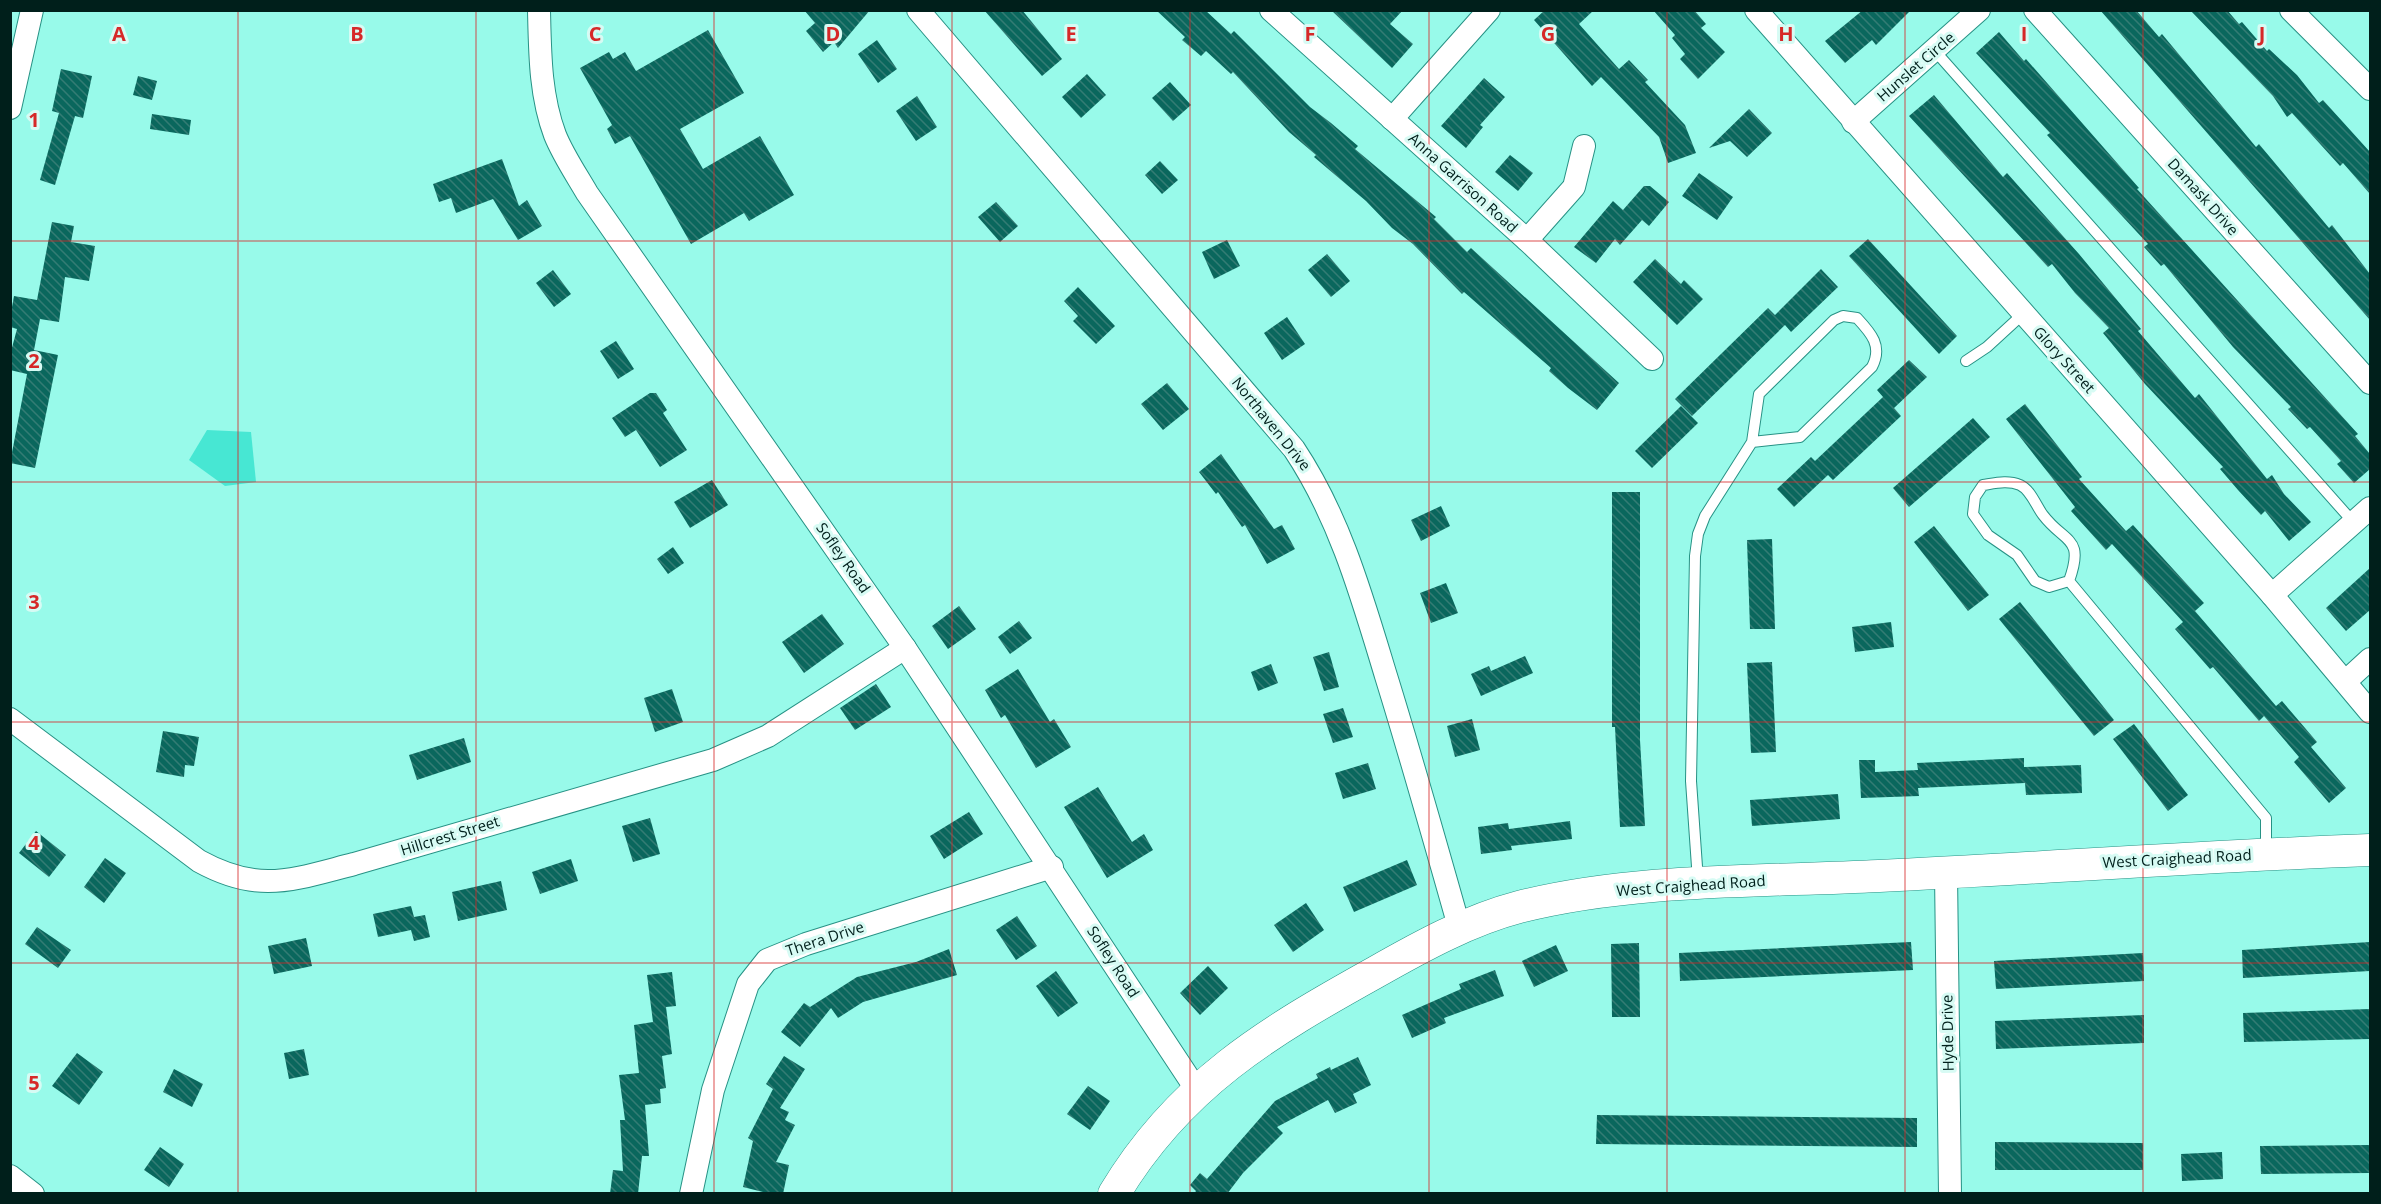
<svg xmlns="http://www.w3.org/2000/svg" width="2381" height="1204" font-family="'Open Sans',sans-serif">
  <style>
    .water { fill: #47e7d3 }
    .building { fill: url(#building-back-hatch) }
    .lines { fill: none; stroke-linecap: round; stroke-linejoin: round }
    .lane-casing { stroke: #279285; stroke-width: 12 }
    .street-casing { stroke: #279285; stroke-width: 24 }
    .secondary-casing { stroke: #279285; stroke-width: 33 }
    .lane { stroke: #fff; stroke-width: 10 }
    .street { stroke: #fff; stroke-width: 22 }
    .secondary { stroke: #fff; stroke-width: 32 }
    .grid { fill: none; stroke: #d62828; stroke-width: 1.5; stroke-opacity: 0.55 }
    .labels { text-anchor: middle; stroke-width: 6; stroke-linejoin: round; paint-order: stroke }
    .street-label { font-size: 15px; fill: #001f1b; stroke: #d7fbf4 }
    .grid-label { font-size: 20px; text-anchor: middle; font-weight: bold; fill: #d62828; stroke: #d7fbf4; stroke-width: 6; stroke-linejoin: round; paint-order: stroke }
  </style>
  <defs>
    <pattern id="building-back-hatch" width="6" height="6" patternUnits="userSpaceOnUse" patternTransform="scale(1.5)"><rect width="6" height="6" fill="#0a675d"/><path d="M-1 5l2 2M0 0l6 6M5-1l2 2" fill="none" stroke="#347c74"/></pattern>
  </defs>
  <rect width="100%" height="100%" fill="#98faea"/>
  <!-- water -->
  <path class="water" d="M 207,430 L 251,432 L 256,482 L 225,486 L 189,460 Z"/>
  <!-- building -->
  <g class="building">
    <path d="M 804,10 L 870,10 L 838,48 L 834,42 L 823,52 L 806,31 L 815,23 Z"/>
    <path d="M 984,10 L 1022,10 L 1062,59 L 1042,76 Z"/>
    <path d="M 1156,10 L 1205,10 L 1231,34 L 1234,31 L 1310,107 L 1331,123 L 1358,146 L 1355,149 L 1436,217 L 1434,219 L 1467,252 L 1471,248 L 1619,383 L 1597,410 L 1568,388 L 1549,371 L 1551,368 L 1464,292 L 1462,294 L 1413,244 L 1392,228 L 1366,201 L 1314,157 L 1316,155 L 1289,132 L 1233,72 L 1231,74 L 1206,51 L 1201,56 L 1182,40 L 1185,37 Z"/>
    <path d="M 1331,10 L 1403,10 L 1390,24 L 1413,44 L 1392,68 Z"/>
    <path d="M 1545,10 L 1594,10 L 1579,24 L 1619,69 L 1629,60 L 1648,80 L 1645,82 L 1685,125 L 1696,153 L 1668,163 L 1659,137 L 1601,77 L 1592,86 L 1534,20 Z"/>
    <path d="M 1653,10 L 1694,10 L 1706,24 L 1701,28 L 1725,52 L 1698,79 L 1680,59 L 1685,54 L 1672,38 L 1675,35 Z"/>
    <path d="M 1863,10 L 1911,10 L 1876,45 L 1872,40 L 1845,63 L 1825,41 Z"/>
    <path d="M 2100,10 L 2136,10 L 2159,37 L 2162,34 L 2256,147 L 2259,144 L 2329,228 L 2332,225 L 2370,274 L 2370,320 Z"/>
    <path d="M 2190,10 L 2227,10 L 2239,24 L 2242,22 L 2267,51 L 2269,49 L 2297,75 L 2319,103 L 2323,100 L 2370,152 L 2370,194 L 2343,163 L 2340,166 L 2292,113 L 2287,117 L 2273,96 Z"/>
    <path d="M 708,30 L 744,93 L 680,129 L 703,169 L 760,136 L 794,195 L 749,221 L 744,213 L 691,244 L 630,136 L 615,144 L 607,129 L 612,125 L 580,68 L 609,52 L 613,59 L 625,52 L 636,71 Z"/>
    <path d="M 1999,32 L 2024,61 L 2026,59 L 2139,188 L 2137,189 L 2358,434 L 2355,436 L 2370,454 L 2370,469 L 2354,483 L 2337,464 L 2341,461 L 2310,427 L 2307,429 L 2288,409 L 2291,407 L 2233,347 L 2164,264 L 2161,266 L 2144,247 L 2148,244 L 2047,135 L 2050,133 L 1976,53 Z"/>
    <path d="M 877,40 L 897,69 L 878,83 L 858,54 Z"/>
    <path d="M 61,69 L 92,76 L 83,118 L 75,116 L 55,185 L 40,180 L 59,113 L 52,111 Z"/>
    <path d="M 1087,74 L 1106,95 L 1081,118 L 1062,97 Z"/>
    <path d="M 138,76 L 157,81 L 152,100 L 133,95 Z"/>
    <path d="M 1484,78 L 1505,97 L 1480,125 L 1483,127 L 1466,148 L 1441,126 Z"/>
    <path d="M 1170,82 L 1191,105 L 1173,121 L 1152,98 Z"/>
    <path d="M 1934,95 L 2003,177 L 2007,173 L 2079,254 L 2141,329 L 2138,331 L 2195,398 L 2199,394 L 2267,479 L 2272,475 L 2284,494 L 2311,522 L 2289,541 L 2265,511 L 2261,515 L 2238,490 L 2220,469 L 2223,467 L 2145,384 L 2103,333 L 2109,328 L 2075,293 L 2052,264 L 2048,267 L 1909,116 Z"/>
    <path d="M 917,96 L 937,127 L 916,141 L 896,111 Z"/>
    <path d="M 1749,109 L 1772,133 L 1747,157 L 1730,141 L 1709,148 Z"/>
    <path d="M 152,114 L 191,120 L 189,135 L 150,129 Z"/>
    <path d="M 1510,155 L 1533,173 L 1518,191 L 1495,172 Z"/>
    <path d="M 502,159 L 519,206 L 527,200 L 542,226 L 518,240 L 493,199 L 456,213 L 451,198 L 439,202 L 433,184 Z"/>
    <path d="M 1160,161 L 1178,180 L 1162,194 L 1145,175 Z"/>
    <path d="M 1699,173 L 1733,197 L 1717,220 L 1682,196 Z"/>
    <path d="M 1644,186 L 1650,186 L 1669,202 L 1649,226 L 1642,220 L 1620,245 L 1615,239 L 1596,263 L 1574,247 L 1613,201 L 1623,210 Z"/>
    <path d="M 996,202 L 1018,226 L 1000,242 L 978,217 Z"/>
    <path d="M 52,222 L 74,226 L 71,242 L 95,246 L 89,281 L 65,277 L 59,322 L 40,319 L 34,350 L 58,355 L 35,468 L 10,463 L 27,374 L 10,370 L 10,355 L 17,329 L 10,327 L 10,318 L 14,296 L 37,300 Z"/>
    <path d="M 1868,239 L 1957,336 L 1939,354 L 1849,256 Z"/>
    <path d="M 1227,240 L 1240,266 L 1214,279 L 1202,252 Z"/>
    <path d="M 1327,254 L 1350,281 L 1331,297 L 1308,270 Z"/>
    <path d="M 1655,259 L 1681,284 L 1684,280 L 1703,299 L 1677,325 L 1633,282 Z"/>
    <path d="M 1821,269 L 1838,287 L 1791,332 L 1785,325 L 1692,416 L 1675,399 L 1768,308 L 1775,315 Z"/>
    <path d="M 553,270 L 571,294 L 554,307 L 536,283 Z"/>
    <path d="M 1078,287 L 1115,326 L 1096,344 L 1073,321 L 1078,316 L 1064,301 Z"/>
    <path d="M 1287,317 L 1305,344 L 1282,360 L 1264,333 Z"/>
    <path d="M 616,341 L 634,369 L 618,379 L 600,351 Z"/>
    <path d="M 1909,360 L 1927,377 L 1894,408 L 1901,416 L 1833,480 L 1828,475 L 1794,507 L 1777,489 L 1811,457 L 1815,461 L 1883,397 L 1877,390 Z"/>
    <path d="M 1167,383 L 1189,409 L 1163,430 L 1141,404 Z"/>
    <path d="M 650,393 L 656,393 L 667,410 L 663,413 L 687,450 L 660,467 L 636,430 L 625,437 L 612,418 Z"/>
    <path d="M 2025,404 L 2082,477 L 2079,479 L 2126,531 L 2133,525 L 2204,603 L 2195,611 L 2230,652 L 2276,706 L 2282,701 L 2317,742 L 2311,747 L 2346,788 L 2329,803 L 2294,762 L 2299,757 L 2264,716 L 2259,721 L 2213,667 L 2210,669 L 2175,629 L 2183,622 L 2112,544 L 2106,550 L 2071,511 L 2075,507 L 2006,419 Z"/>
    <path d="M 1681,406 L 1698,423 L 1652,468 L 1635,451 Z"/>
    <path d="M 1973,418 L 1990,437 L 1909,507 L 1893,488 Z"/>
    <path d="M 1221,454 L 1274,529 L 1282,525 L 1295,549 L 1267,564 L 1245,525 L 1242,527 L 1218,492 L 1216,494 L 1199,472 Z"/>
    <path d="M 712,480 L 728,505 L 690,528 L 674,502 Z"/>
    <path d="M 1612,492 L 1640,492 L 1640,740 L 1645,826 L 1620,827 L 1615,727 L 1612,727 Z"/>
    <path d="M 1441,506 L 1450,526 L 1421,541 L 1411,520 Z"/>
    <path d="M 1934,526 L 1989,595 L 1968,611 L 1914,542 Z"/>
    <path d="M 1772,539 L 1775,629 L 1750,629 L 1747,540 Z"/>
    <path d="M 673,547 L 684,563 L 668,574 L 657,559 Z"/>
    <path d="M 2370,568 L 2370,610 L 2346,631 L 2326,608 Z"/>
    <path d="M 1446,583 L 1458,613 L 1431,623 L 1420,593 Z"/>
    <path d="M 2020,602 L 2114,720 L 2094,736 L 1999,619 Z"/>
    <path d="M 959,606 L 976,629 L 948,649 L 932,626 Z"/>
    <path d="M 822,614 L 844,644 L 804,673 L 782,642 Z"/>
    <path d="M 1019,621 L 1032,638 L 1010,654 L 998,637 Z"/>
    <path d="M 1891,622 L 1894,647 L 1855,652 L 1852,627 Z"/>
    <path d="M 1329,652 L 1339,687 L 1324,691 L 1313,657 Z"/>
    <path d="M 1525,656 L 1533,673 L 1481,696 L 1471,674 L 1489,666 L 1491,671 Z"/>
    <path d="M 1772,662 L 1776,752 L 1751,753 L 1747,663 Z"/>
    <path d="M 1271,664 L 1278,683 L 1258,691 L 1251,672 Z"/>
    <path d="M 1018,669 L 1050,722 L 1054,719 L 1071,747 L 1036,768 L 1005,715 L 1001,718 L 985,690 Z"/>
    <path d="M 876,684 L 891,707 L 855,730 L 840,708 Z"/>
    <path d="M 672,689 L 683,722 L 655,732 L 644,698 Z"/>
    <path d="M 1343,708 L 1353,737 L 1333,743 L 1323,714 Z"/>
    <path d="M 1472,719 L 1480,750 L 1455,757 L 1447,726 Z"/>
    <path d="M 2134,724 L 2188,795 L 2168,811 L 2113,739 Z"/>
    <path d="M 163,731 L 199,737 L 194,766 L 185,765 L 184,777 L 156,772 Z"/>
    <path d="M 464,738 L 471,762 L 417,780 L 409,755 Z"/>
    <path d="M 2024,758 L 2024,767 L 2081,765 L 2082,793 L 2026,795 L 2025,783 L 1918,788 L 1919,796 L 1861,798 L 1859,760 L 1875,760 L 1875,772 L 1918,770 L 1917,763 Z"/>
    <path d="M 1368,763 L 1376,789 L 1343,799 L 1335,773 Z"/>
    <path d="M 1098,787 L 1132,842 L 1144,834 L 1153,850 L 1107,878 L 1064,807 Z"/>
    <path d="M 1838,794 L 1840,819 L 1752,826 L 1750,800 Z"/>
    <path d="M 969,812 L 983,834 L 944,859 L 930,836 Z"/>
    <path d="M 650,818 L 660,854 L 633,862 L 622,826 Z"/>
    <path d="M 1570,821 L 1572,839 L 1511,846 L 1512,850 L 1481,854 L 1478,827 L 1508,823 L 1509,829 Z"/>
    <path d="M 36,831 L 66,855 L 49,877 L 19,853 Z"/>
    <path d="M 105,858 L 126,873 L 104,903 L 84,887 Z"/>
    <path d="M 571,859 L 578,881 L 540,894 L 532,872 Z"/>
    <path d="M 1407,860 L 1417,885 L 1354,912 L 1343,887 Z"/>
    <path d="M 501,881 L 507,910 L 458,921 L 452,892 Z"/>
    <path d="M 1306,903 L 1324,930 L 1293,952 L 1274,925 Z"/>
    <path d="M 411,906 L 414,917 L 425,915 L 430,937 L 414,941 L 411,930 L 378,937 L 373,914 Z"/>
    <path d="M 1017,916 L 1037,946 L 1016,960 L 996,930 Z"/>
    <path d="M 37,927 L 71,950 L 58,968 L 25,944 Z"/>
    <path d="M 306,938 L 312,966 L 274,974 L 268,946 Z"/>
    <path d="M 1911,942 L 1913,970 L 1680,981 L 1679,953 Z"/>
    <path d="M 2370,942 L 2370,971 L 2243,978 L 2242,950 Z"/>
    <path d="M 1639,943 L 1640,1017 L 1612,1017 L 1611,944 Z"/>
    <path d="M 1556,945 L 1568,971 L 1534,987 L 1522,961 Z"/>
    <path d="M 949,949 L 957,975 L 863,1002 L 838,1018 L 831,1008 L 800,1047 L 781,1032 L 804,1003 L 810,1007 L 857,977 L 916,962 Z"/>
    <path d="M 2143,953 L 2144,981 L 1996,989 L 1994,961 Z"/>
    <path d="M 1208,966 L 1228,988 L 1200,1015 L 1180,993 Z"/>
    <path d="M 1495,970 L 1504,996 L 1444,1018 L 1446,1023 L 1412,1038 L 1402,1015 L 1461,989 L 1459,984 Z"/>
    <path d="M 1056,971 L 1078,1003 L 1058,1017 L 1036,986 Z"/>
    <path d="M 672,972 L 676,1006 L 666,1007 L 672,1054 L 662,1056 L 666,1088 L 660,1089 L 661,1103 L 645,1105 L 649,1156 L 642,1156 L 638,1194 L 610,1194 L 613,1170 L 623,1171 L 620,1120 L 625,1120 L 619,1075 L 639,1073 L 634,1025 L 653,1022 L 647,975 Z"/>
    <path d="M 2370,1009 L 2370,1039 L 2244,1042 L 2243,1013 Z"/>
    <path d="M 2144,1015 L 2144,1043 L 1996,1049 L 1995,1021 Z"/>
    <path d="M 304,1049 L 309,1075 L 289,1079 L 284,1053 Z"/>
    <path d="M 77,1053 L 103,1072 L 79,1105 L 52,1086 Z"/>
    <path d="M 784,1056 L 805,1069 L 780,1108 L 789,1112 L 785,1120 L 795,1125 L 776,1162 L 789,1165 L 783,1194 L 771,1194 L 743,1187 L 753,1141 L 748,1138 L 773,1089 L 766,1084 Z"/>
    <path d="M 1358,1057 L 1371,1085 L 1353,1094 L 1357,1103 L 1335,1113 L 1328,1100 L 1277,1127 L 1283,1133 L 1243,1173 L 1227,1194 L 1194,1194 L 1196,1191 L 1190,1185 L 1200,1173 L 1207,1179 L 1275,1101 L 1318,1078 L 1316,1074 L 1330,1067 L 1331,1070 Z"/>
    <path d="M 174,1069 L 203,1084 L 192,1107 L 163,1092 Z"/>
    <path d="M 1088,1086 L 1110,1101 L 1090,1130 L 1067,1114 Z"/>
    <path d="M 1597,1115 L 1917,1118 L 1917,1147 L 1596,1144 Z"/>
    <path d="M 1995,1142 L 2143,1143 L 2143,1170 L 1995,1170 Z"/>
    <path d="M 2370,1145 L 2370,1173 L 2261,1174 L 2260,1146 Z"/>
    <path d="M 160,1147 L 184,1164 L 169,1187 L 144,1170 Z"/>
    <path d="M 2222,1152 L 2223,1179 L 2182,1181 L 2181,1154 Z"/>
  </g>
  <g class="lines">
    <!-- lane casing -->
    <g class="lane-casing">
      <g id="lane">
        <path d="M 1935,51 L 2354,523"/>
        <path d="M 1966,361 L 1987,347 L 2023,314"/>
        <path d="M 2069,581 L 2049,587 L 2035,581 L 2017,555 L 1988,535 L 1973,514 L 1975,497 L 1983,485 C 1996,483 2008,480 2020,485 C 2031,490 2036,506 2043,515 C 2065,544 2085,536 2069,581 L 2266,818 L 2266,853"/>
        <path d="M 1698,881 L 1691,781 L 1695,556 L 1698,534 L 1705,516 L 1752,442 L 1800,437 L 1872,367 C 1883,346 1871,333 1857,318 L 1843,316 L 1834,320 L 1759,394 L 1752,442"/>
      </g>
    </g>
    <!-- street casing -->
    <g class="street-casing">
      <g id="street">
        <path d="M 539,10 C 540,53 540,95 555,135 C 563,155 576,174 587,193 L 905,648 L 1196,1089"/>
        <path d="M 918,10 L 1294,449 C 1340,518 1362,597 1386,676 C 1412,760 1436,845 1460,930"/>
        <path d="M 1271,10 L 1527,240 L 1652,359"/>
        <path d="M 1756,10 L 2272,595 L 2370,712"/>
        <path d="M 2035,10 L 2370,383"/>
        <path d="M 2291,10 L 2370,89"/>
        <path d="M 10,108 L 32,10"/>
        <path d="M 1392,119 L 1489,10"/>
        <path d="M 1853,122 L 1979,10"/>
        <path d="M 1527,240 L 1574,187 L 1584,146"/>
        <path d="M 2272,595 L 2370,508"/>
        <path d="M 2346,681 L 2370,659"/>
        <path d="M 10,719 L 199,861 C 259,894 291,880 354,864 L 713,760 L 768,736 L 905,648"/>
        <path d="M 1946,873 L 1950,1194"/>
        <path d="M 10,1176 L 33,1194"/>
        <path d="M 691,1194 L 713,1090 L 748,984 L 767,960 L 806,944 L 1052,867"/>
      </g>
    </g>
    <!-- secondary casing -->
    <g class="secondary-casing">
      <path id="secondary" d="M 1114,1194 C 1179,1085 1268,1032 1376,972 C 1420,947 1469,920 1519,907 C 1635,878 1760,882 1879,876 C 2043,868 2207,856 2370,850"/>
    </g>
    <!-- lane -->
    <use href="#lane" class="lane"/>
    <!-- street -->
    <use href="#street" class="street"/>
    <!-- secondary -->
    <use href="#secondary" class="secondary"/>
  </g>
  <!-- grid -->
  <path class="grid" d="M 238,10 L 238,1194M 476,10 L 476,1194M 714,10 L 714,1194M 952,10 L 952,1194M 1190,10 L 1190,1194M 1429,10 L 1429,1194M 1667,10 L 1667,1194M 1905,10 L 1905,1194M 2143,10 L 2143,1194M 10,241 L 2370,241M 10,482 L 2370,482M 10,722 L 2370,722M 10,963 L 2370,963"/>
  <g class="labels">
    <!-- street labels -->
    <g class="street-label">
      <text transform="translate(1916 67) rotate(-41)" y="5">Hunslet Circle</text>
      <text transform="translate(1463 183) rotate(42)" y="5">Anna Garrison Road</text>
      <text transform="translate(2203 197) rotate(48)" y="5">Damask Drive</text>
      <text transform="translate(2064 360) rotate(48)" y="5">Glory Street</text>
      <text transform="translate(1271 424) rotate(51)" y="5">Northaven Drive</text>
      <text transform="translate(843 558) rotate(55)" y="5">Sofley Road</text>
      <text transform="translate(450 836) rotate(-17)" y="5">Hillcrest Street</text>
      <text transform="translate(2177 859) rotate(-3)" y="5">West Craighead Road</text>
      <text transform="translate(1691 886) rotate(-4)" y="5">West Craighead Road</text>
      <text transform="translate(825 939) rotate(-18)" y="5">Thera Drive</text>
      <text transform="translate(1113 962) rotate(57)" y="5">Sofley Road</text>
      <text transform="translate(1948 1033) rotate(-91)" y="5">Hyde Drive</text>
    </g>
  </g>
  <g class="grid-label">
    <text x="119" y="41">A</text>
    <text x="357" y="41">B</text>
    <text x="595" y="41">C</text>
    <text x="833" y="41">D</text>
    <text x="1071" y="41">E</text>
    <text x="1310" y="41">F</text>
    <text x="1548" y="41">G</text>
    <text x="1786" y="41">H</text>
    <text x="2024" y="41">I</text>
    <text x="2262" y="41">J</text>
    <text x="34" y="127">1</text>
    <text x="34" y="368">2</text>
    <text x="34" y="609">3</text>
    <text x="34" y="850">4</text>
    <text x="34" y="1090">5</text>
  </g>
  <!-- border -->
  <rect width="2381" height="1204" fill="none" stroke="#001f1b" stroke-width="24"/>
</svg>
